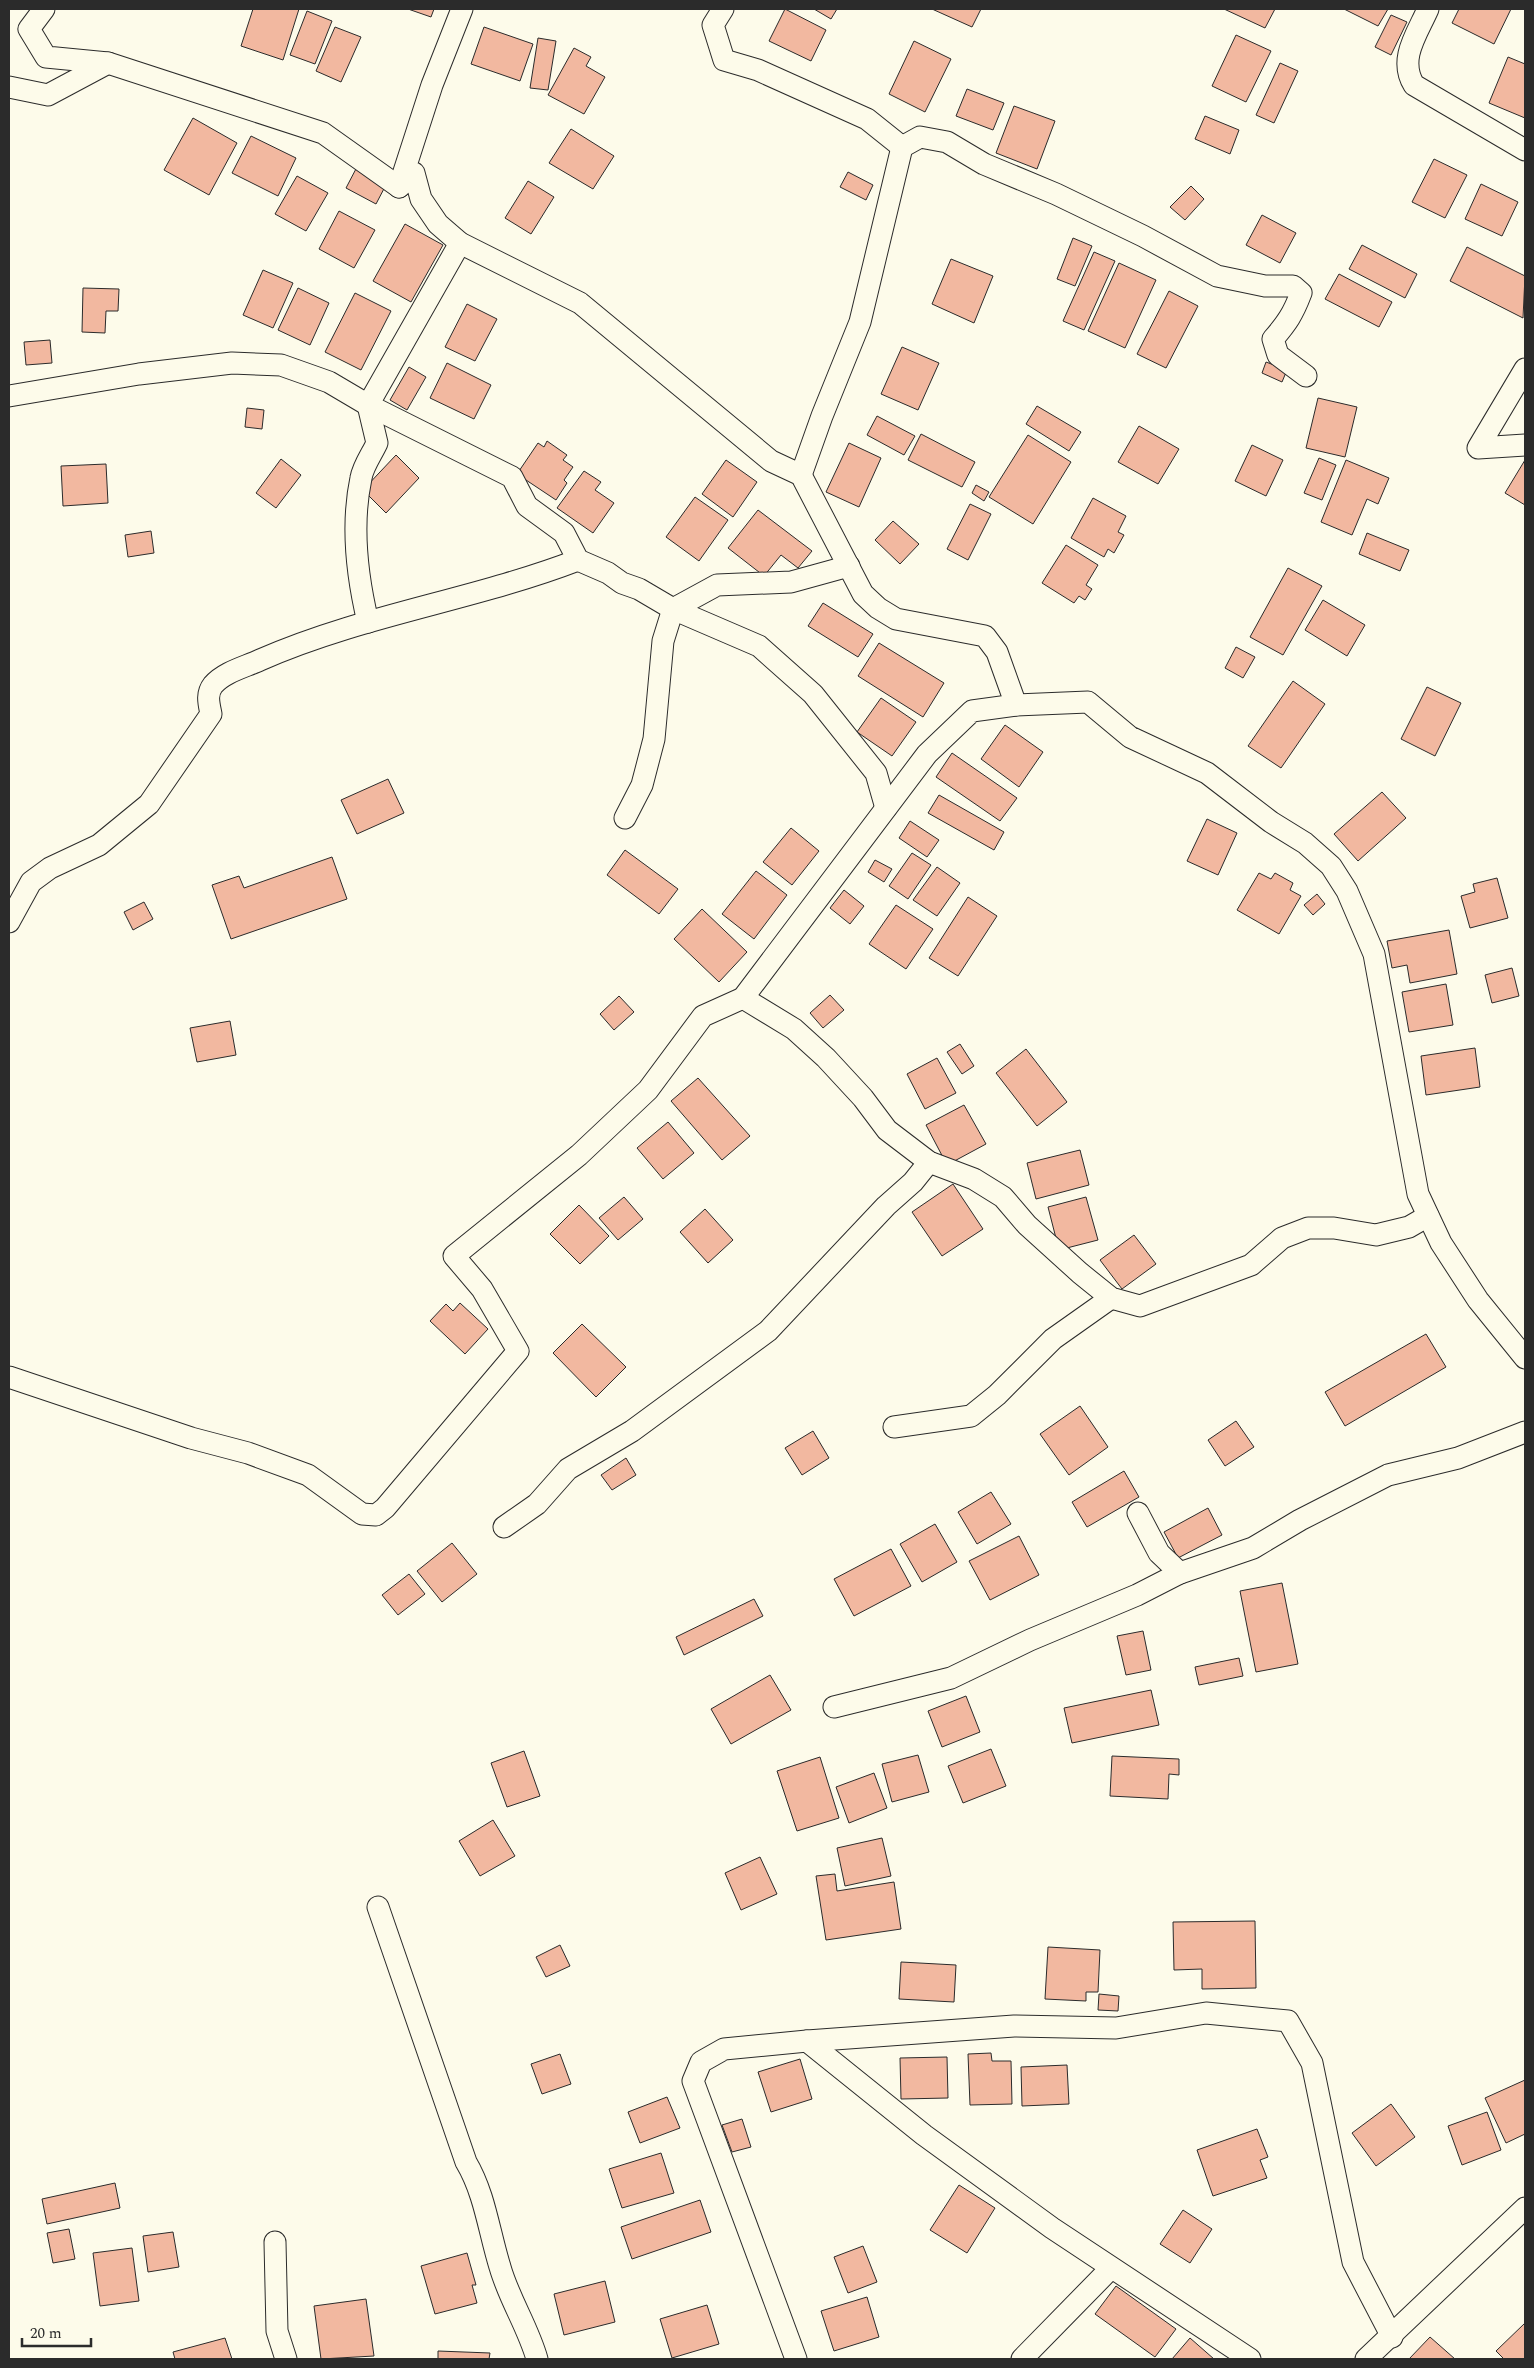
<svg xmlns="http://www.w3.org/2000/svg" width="1534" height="2368" font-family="Spectral,serif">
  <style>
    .building { fill: #f2b8a0; stroke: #2b2b2b }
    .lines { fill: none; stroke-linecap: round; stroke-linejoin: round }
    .minor-casing { stroke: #2b2b2b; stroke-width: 23 }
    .minor { stroke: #fdfbea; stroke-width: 21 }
  </style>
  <rect width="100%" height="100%" fill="#fdfbea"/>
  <!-- building -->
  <g class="building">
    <path d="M 253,9 L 299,9 L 283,60 L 241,46 Z"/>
    <path d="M 408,9 L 434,9 L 431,17 Z"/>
    <path d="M 785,9 L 826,30 L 811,61 L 769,41 Z"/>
    <path d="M 814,9 L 837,9 L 831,19 Z"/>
    <path d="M 932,9 L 981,9 L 972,27 Z"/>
    <path d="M 1224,9 L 1275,9 L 1265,28 Z"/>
    <path d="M 1344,9 L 1388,9 L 1378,26 Z"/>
    <path d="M 1459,9 L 1511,9 L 1494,44 L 1452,23 Z"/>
    <path d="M 307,11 L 332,21 L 315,64 L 290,55 Z"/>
    <path d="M 1391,15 L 1407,22 L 1391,55 L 1375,47 Z"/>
    <path d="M 335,27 L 361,37 L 341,82 L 316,71 Z"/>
    <path d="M 484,27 L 533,44 L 520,81 L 471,64 Z"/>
    <path d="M 1236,35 L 1271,51 L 1246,102 L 1212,86 Z"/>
    <path d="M 538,38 L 556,41 L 548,90 L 530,88 Z"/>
    <path d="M 914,41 L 951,59 L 925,112 L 889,94 Z"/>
    <path d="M 574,48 L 591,57 L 586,66 L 605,77 L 584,114 L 548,95 Z"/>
    <path d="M 1508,57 L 1525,64 L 1525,118 L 1489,103 Z"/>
    <path d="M 1280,63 L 1298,71 L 1274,123 L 1256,115 Z"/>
    <path d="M 967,89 L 1004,103 L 993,130 L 956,116 Z"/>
    <path d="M 1014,106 L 1055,121 L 1037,169 L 996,153 Z"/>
    <path d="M 1205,116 L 1239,130 L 1230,154 L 1195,139 Z"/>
    <path d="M 193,118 L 237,143 L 209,195 L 164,170 Z"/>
    <path d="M 571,129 L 614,156 L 593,189 L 549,163 Z"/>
    <path d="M 251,136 L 296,158 L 278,196 L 232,173 Z"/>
    <path d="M 1434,159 L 1467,175 L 1445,218 L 1412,202 Z"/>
    <path d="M 358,165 L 388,181 L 376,204 L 346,188 Z"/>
    <path d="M 848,172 L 873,185 L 866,200 L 840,187 Z"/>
    <path d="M 297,176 L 328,193 L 306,231 L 275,214 Z"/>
    <path d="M 528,181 L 554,197 L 531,234 L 505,218 Z"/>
    <path d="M 1481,184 L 1518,202 L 1502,236 L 1465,219 Z"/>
    <path d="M 1191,186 L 1204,199 L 1185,220 L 1170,207 Z"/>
    <path d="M 339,211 L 375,230 L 354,268 L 319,249 Z"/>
    <path d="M 1262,215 L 1296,233 L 1280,263 L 1246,245 Z"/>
    <path d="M 405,224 L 443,245 L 411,302 L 373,281 Z"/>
    <path d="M 1073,238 L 1092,246 L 1075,286 L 1057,279 Z"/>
    <path d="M 1362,245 L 1417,274 L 1405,298 L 1349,269 Z"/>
    <path d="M 1467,247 L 1525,276 L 1523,318 L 1450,281 Z"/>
    <path d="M 1094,252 L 1115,261 L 1084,330 L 1063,321 Z"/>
    <path d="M 951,259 L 993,276 L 974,323 L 932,304 Z"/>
    <path d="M 1119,263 L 1156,280 L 1125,348 L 1088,331 Z"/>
    <path d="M 263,270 L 293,283 L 273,328 L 243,315 Z"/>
    <path d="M 1339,274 L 1392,302 L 1379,327 L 1325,299 Z"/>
    <path d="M 83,288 L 119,289 L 118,311 L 106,311 L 105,333 L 82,332 Z"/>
    <path d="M 298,288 L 329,303 L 310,345 L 278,330 Z"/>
    <path d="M 1169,291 L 1198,306 L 1166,368 L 1137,354 Z"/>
    <path d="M 355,293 L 391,311 L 361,370 L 325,352 Z"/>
    <path d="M 467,304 L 497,319 L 475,361 L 445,347 Z"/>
    <path d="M 50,340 L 52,363 L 26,365 L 24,342 Z"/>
    <path d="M 902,347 L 939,363 L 918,410 L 881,394 Z"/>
    <path d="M 1266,362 L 1287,370 L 1282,382 L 1262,373 Z"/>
    <path d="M 447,363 L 491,385 L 474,419 L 430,398 Z"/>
    <path d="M 409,367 L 426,377 L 407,410 L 390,400 Z"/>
    <path d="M 1318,398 L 1357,407 L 1345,457 L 1306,448 Z"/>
    <path d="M 1037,406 L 1081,432 L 1069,451 L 1026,424 Z"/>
    <path d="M 247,408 L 264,410 L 262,429 L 245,427 Z"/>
    <path d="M 877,416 L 915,436 L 904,455 L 867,435 Z"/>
    <path d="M 1139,426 L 1179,449 L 1158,484 L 1118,462 Z"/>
    <path d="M 921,434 L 975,462 L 962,487 L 908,460 Z"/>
    <path d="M 1028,435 L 1071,462 L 1033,524 L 989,497 Z"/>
    <path d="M 547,441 L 567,455 L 563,460 L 573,467 L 564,480 L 567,483 L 556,500 L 517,474 L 538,443 L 544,447 Z"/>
    <path d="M 849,443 L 881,458 L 859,507 L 826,492 Z"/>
    <path d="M 1252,445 L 1283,460 L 1266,496 L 1235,481 Z"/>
    <path d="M 396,455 L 419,478 L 386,513 L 363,490 Z"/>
    <path d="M 1319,458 L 1336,465 L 1322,500 L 1304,493 Z"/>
    <path d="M 281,459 L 301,475 L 276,508 L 256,493 Z"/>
    <path d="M 726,460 L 757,482 L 733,517 L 702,494 Z"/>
    <path d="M 1346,460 L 1389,478 L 1378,504 L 1367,499 L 1352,535 L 1321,522 Z"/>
    <path d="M 1525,460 L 1525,505 L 1505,493 Z"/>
    <path d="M 106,464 L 108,503 L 63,506 L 61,466 Z"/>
    <path d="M 584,471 L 601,482 L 595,490 L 614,503 L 593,533 L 557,508 Z"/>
    <path d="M 976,485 L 989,492 L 984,501 L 972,493 Z"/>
    <path d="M 695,497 L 728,520 L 699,561 L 666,537 Z"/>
    <path d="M 1093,498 L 1126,516 L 1118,532 L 1124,535 L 1114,553 L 1108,549 L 1104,557 L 1071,538 Z"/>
    <path d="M 970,504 L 991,514 L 968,560 L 947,549 Z"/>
    <path d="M 758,510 L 812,551 L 798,568 L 781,555 L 764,576 L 728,548 Z"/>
    <path d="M 893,521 L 919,544 L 900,564 L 875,540 Z"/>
    <path d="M 151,531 L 154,553 L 128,557 L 125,535 Z"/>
    <path d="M 1367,533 L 1409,550 L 1400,571 L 1359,554 Z"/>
    <path d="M 1066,545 L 1098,565 L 1086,585 L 1092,589 L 1085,600 L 1079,596 L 1074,603 L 1042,583 Z"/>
    <path d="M 1288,568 L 1322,586 L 1283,655 L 1250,637 Z"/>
    <path d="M 1323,600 L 1365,625 L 1347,656 L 1305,630 Z"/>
    <path d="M 823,603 L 873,634 L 858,657 L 808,626 Z"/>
    <path d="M 879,643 L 944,683 L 923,717 L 858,676 Z"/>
    <path d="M 1236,647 L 1255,657 L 1243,678 L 1225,668 Z"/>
    <path d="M 1293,681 L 1325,704 L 1281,768 L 1248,746 Z"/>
    <path d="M 1427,687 L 1461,703 L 1435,756 L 1401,739 Z"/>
    <path d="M 881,698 L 916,722 L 892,756 L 857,732 Z"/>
    <path d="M 1005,725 L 1043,752 L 1019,787 L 981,759 Z"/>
    <path d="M 952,753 L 1017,798 L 1000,821 L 936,777 Z"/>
    <path d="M 388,779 L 404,813 L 357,834 L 341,800 Z"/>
    <path d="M 1382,792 L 1406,818 L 1358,861 L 1334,834 Z"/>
    <path d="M 939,795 L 1004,832 L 994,850 L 928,813 Z"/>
    <path d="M 1207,819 L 1237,833 L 1218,875 L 1187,861 Z"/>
    <path d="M 910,821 L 939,840 L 927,857 L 899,838 Z"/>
    <path d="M 791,828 L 819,851 L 792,885 L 763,862 Z"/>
    <path d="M 625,850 L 678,889 L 659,914 L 607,875 Z"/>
    <path d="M 912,853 L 931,865 L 908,899 L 889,886 Z"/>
    <path d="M 332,857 L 347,899 L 231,939 L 212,885 L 239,876 L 244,888 Z"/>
    <path d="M 875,860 L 892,869 L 884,882 L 868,872 Z"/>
    <path d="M 937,867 L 960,883 L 937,916 L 913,900 Z"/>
    <path d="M 756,871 L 787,895 L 754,939 L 722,914 Z"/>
    <path d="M 1259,873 L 1271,879 L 1275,873 L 1293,883 L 1290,890 L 1301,896 L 1279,934 L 1237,910 Z"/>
    <path d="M 1497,878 L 1508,918 L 1470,928 L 1461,896 L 1475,892 L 1473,884 Z"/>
    <path d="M 844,890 L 864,906 L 850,924 L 830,908 Z"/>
    <path d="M 1317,894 L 1325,904 L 1313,915 L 1304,905 Z"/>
    <path d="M 968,897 L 997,916 L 958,976 L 929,958 Z"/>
    <path d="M 144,902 L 153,919 L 133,930 L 124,912 Z"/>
    <path d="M 896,905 L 933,929 L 906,969 L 869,944 Z"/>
    <path d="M 702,909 L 747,952 L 719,982 L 674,939 Z"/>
    <path d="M 1449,930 L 1457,974 L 1410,983 L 1407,965 L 1392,968 L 1387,941 Z"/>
    <path d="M 1512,968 L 1519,996 L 1492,1003 L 1485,975 Z"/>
    <path d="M 1446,984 L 1453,1025 L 1409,1032 L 1402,992 Z"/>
    <path d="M 830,995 L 844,1010 L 823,1028 L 810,1013 Z"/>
    <path d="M 619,996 L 634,1012 L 614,1030 L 600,1014 Z"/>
    <path d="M 230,1021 L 236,1055 L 197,1062 L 190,1028 Z"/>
    <path d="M 960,1044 L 974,1066 L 962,1074 L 947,1052 Z"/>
    <path d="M 1475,1048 L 1480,1087 L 1426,1095 L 1421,1056 Z"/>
    <path d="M 1026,1049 L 1067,1102 L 1037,1126 L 996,1073 Z"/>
    <path d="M 937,1058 L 956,1093 L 925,1109 L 907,1074 Z"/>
    <path d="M 698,1078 L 750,1136 L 722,1160 L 671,1101 Z"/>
    <path d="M 964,1105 L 986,1144 L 947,1165 L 926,1125 Z"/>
    <path d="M 668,1122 L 694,1153 L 663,1179 L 637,1148 Z"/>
    <path d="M 1080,1150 L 1089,1185 L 1036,1199 L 1027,1163 Z"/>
    <path d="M 953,1184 L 983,1229 L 942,1256 L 912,1212 Z"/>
    <path d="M 624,1197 L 643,1219 L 618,1240 L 599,1218 Z"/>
    <path d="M 1086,1197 L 1098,1240 L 1059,1250 L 1048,1207 Z"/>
    <path d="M 579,1205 L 609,1236 L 580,1264 L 550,1234 Z"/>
    <path d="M 705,1209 L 733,1240 L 708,1263 L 680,1232 Z"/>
    <path d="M 1134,1235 L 1156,1264 L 1122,1289 L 1100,1260 Z"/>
    <path d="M 460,1303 L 488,1329 L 465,1354 L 430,1321 L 446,1304 L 453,1311 Z"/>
    <path d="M 582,1324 L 626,1367 L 596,1397 L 553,1353 Z"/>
    <path d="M 1426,1334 L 1446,1367 L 1345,1426 L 1325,1392 Z"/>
    <path d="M 1080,1406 L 1108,1447 L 1069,1475 L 1040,1434 Z"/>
    <path d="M 1236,1421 L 1254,1447 L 1225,1466 L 1208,1440 Z"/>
    <path d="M 813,1431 L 829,1458 L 802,1475 L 785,1448 Z"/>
    <path d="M 626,1458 L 636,1475 L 612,1490 L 601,1475 Z"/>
    <path d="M 1124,1471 L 1139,1497 L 1087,1527 L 1072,1502 Z"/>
    <path d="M 991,1492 L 1011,1524 L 977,1544 L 958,1512 Z"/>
    <path d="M 1208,1508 L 1222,1535 L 1178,1558 L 1164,1532 Z"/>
    <path d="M 935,1524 L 957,1562 L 922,1582 L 900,1544 Z"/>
    <path d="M 1019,1536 L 1039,1575 L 990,1600 L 969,1561 Z"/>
    <path d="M 452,1543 L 477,1574 L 442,1602 L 417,1571 Z"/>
    <path d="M 891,1549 L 911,1586 L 854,1616 L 834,1579 Z"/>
    <path d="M 409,1574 L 425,1594 L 398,1615 L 382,1595 Z"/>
    <path d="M 1282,1583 L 1298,1664 L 1256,1672 L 1240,1591 Z"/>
    <path d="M 754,1599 L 763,1616 L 684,1655 L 676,1637 Z"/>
    <path d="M 1143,1631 L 1151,1670 L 1126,1675 L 1117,1636 Z"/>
    <path d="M 1239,1658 L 1243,1676 L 1199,1685 L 1195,1667 Z"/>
    <path d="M 770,1675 L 791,1710 L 731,1744 L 711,1709 Z"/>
    <path d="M 1151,1690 L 1159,1725 L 1072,1743 L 1064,1708 Z"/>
    <path d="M 966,1696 L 980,1732 L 942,1747 L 928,1711 Z"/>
    <path d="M 991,1749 L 1006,1786 L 963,1803 L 948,1766 Z"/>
    <path d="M 524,1751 L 540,1796 L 507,1807 L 491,1763 Z"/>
    <path d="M 918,1755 L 929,1792 L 892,1802 L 882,1764 Z"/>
    <path d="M 1112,1756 L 1179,1759 L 1179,1775 L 1169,1774 L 1168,1799 L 1110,1796 Z"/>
    <path d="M 820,1757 L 839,1818 L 797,1831 L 777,1771 Z"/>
    <path d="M 874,1773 L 887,1808 L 849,1823 L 836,1787 Z"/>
    <path d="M 493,1820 L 515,1856 L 480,1876 L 459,1841 Z"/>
    <path d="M 882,1838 L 891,1876 L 845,1886 L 837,1848 Z"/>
    <path d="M 760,1857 L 777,1894 L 741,1910 L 725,1873 Z"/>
    <path d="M 835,1874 L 837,1891 L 894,1882 L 901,1929 L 826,1940 L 816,1876 Z"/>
    <path d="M 1255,1921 L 1256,1988 L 1202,1989 L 1202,1969 L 1174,1970 L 1173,1922 Z"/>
    <path d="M 560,1945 L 570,1966 L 546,1977 L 536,1957 Z"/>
    <path d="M 1048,1947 L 1100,1950 L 1098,1992 L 1086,1992 L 1086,2001 L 1045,1999 Z"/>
    <path d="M 901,1962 L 956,1965 L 954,2002 L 899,1999 Z"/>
    <path d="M 1099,1994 L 1119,1996 L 1118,2011 L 1098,2010 Z"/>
    <path d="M 991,2053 L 992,2061 L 1011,2061 L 1012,2104 L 970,2105 L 968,2054 Z"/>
    <path d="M 560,2054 L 571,2084 L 542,2094 L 531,2064 Z"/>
    <path d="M 947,2057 L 948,2098 L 901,2099 L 900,2058 Z"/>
    <path d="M 800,2059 L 812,2099 L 771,2112 L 758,2072 Z"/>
    <path d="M 1067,2065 L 1069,2104 L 1022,2106 L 1021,2067 Z"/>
    <path d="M 1525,2080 L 1525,2134 L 1506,2143 L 1485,2098 Z"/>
    <path d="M 667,2097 L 680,2128 L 640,2143 L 628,2112 Z"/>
    <path d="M 1391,2104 L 1415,2137 L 1376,2166 L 1352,2133 Z"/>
    <path d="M 1487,2112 L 1501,2150 L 1462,2165 L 1448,2126 Z"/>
    <path d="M 742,2119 L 751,2147 L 732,2152 L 722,2125 Z"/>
    <path d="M 1257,2129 L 1268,2157 L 1260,2160 L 1267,2178 L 1213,2196 L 1197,2150 Z"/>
    <path d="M 661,2153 L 674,2193 L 622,2208 L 609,2169 Z"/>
    <path d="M 115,2183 L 120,2208 L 47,2224 L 42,2199 Z"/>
    <path d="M 959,2185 L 995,2208 L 967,2253 L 930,2230 Z"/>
    <path d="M 700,2200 L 711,2232 L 632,2259 L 621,2227 Z"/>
    <path d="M 1183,2210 L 1212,2229 L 1190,2263 L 1160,2244 Z"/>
    <path d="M 69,2229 L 75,2259 L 53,2263 L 47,2233 Z"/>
    <path d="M 173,2232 L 179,2267 L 148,2272 L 143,2236 Z"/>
    <path d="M 863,2246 L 877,2282 L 848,2293 L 834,2257 Z"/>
    <path d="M 132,2248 L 139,2301 L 100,2306 L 93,2253 Z"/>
    <path d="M 467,2253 L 476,2285 L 472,2285 L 477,2303 L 435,2314 L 421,2266 Z"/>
    <path d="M 605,2281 L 615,2322 L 564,2335 L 554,2294 Z"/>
    <path d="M 1116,2286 L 1176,2329 L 1155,2357 L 1095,2314 Z"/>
    <path d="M 867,2297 L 879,2337 L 834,2351 L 821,2311 Z"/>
    <path d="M 366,2299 L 374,2356 L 321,2359 L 314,2306 Z"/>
    <path d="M 707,2305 L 719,2344 L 672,2358 L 660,2319 Z"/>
    <path d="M 1525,2323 L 1525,2359 L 1504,2359 L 1496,2351 Z"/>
    <path d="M 1430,2337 L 1455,2359 L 1409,2359 Z"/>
    <path d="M 225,2338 L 232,2359 L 175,2359 L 173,2352 Z"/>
    <path d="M 1190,2338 L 1214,2359 L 1172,2359 Z"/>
    <path d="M 438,2351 L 490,2353 L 489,2359 L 438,2359 Z"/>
  </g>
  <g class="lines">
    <!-- minor casing -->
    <g class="minor-casing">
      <g id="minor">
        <path d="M 44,9 L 29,29 L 46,57 L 108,63 L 323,133 L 399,187"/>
        <path d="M 462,9 L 432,85 L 399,187 L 414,173 L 421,199 L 438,224 L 460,243 L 580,303 L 771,461 L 801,475 L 863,594 L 878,608 L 896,619 L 985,636 L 997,652 L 1016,705"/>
        <path d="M 723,9 L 713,25 L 724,60 L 758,70 L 867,119 L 902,147"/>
        <path d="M 1428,9 C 1417,34 1398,59 1414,85 L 1525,150"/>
        <path d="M 9,87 L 48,95 L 108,63"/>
        <path d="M 1525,369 L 1478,448 L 1525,445"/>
        <path d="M 9,396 L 139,374 L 232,363 L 281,365 L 329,382 L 368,405 L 512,477 L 527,506 L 564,533 L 578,560 L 608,573 L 622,583 L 639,589 L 673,609 L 759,646 L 813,694 L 876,773 L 886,808"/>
        <path d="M 801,475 L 822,416 L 860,322 L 902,147 L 920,137 L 947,142 L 984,164 L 1056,194 L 1143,236 L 1217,276 L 1265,286 L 1293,286 L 1301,293 C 1293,314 1287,323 1273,339 L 1278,355 L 1306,376"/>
        <path d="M 368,622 C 357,576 351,525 361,478 C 363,466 372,454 377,443 L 368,405 L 460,243"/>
        <path d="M 625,818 L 642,785 L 654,739 L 663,641 L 673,609 L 717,585 L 791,582 L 849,566"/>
        <path d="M 9,922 L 31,882 L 50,868 L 99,845 L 149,804 L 211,714 C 209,704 206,694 213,685 C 224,672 245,667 260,660 C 362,615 474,600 578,560"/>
        <path d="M 743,998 L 794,1029 L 826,1058 L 863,1098 L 887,1130 L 929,1162 L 974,1179 L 1003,1197 L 1027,1225 L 1080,1273 L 1111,1298 L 1140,1306 L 1251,1265 L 1282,1238 L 1308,1228 L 1334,1228 L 1376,1235 L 1409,1227 L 1428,1216"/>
        <path d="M 9,1377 L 191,1438 L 248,1453 L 308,1475 L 362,1514 L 376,1515 L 385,1508 L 518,1351 L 482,1289 L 454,1256 L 579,1155 L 648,1090 L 703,1016 L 743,998 L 927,754 L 972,711 L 1016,705 L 1088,702 L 1130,737 L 1207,773 L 1271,822 L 1305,843 L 1331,866 L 1347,891 L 1374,954 L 1418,1194 L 1441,1243 L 1478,1300 L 1525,1358"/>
        <path d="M 894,1427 L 971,1416 L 997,1395 L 1053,1339 L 1111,1298"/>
        <path d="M 1138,1513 L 1159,1553 L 1180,1573 L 1253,1548 L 1300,1520 L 1388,1475 L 1458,1458 L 1525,1432"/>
        <path d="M 504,1527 L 537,1504 L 568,1469 L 632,1431 L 768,1331 L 886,1206 L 913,1182 L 929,1162"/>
        <path d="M 834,1707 L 951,1678 L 1030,1640 L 1137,1595 L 1180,1573"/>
        <path d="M 378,1907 L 466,2162 C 485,2194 489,2232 500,2267 C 509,2299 528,2327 537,2359"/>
        <path d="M 807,2041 L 924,2135 L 1052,2228 L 1250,2359"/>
        <path d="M 275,2242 L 277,2331 L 286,2359"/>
        <path d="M 796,2359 L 693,2081 L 701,2062 L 724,2049 L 807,2041 L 1014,2026 L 1116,2028 L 1206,2013 L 1288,2021 L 1312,2063 L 1353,2262 L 1392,2337"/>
        <path d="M 1022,2359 L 1111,2268"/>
        <path d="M 1366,2359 L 1525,2208"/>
      </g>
    </g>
    <!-- minor -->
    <use href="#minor" class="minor"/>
  </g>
  <!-- border -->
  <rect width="1534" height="2368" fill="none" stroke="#2b2b2b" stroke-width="20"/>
  <!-- scale -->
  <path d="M22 2338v8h69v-8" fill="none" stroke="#2b2b2b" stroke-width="2.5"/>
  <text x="30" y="2338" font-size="15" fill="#2b2b2b" stroke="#fdfbea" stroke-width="4" paint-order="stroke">20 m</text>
</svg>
